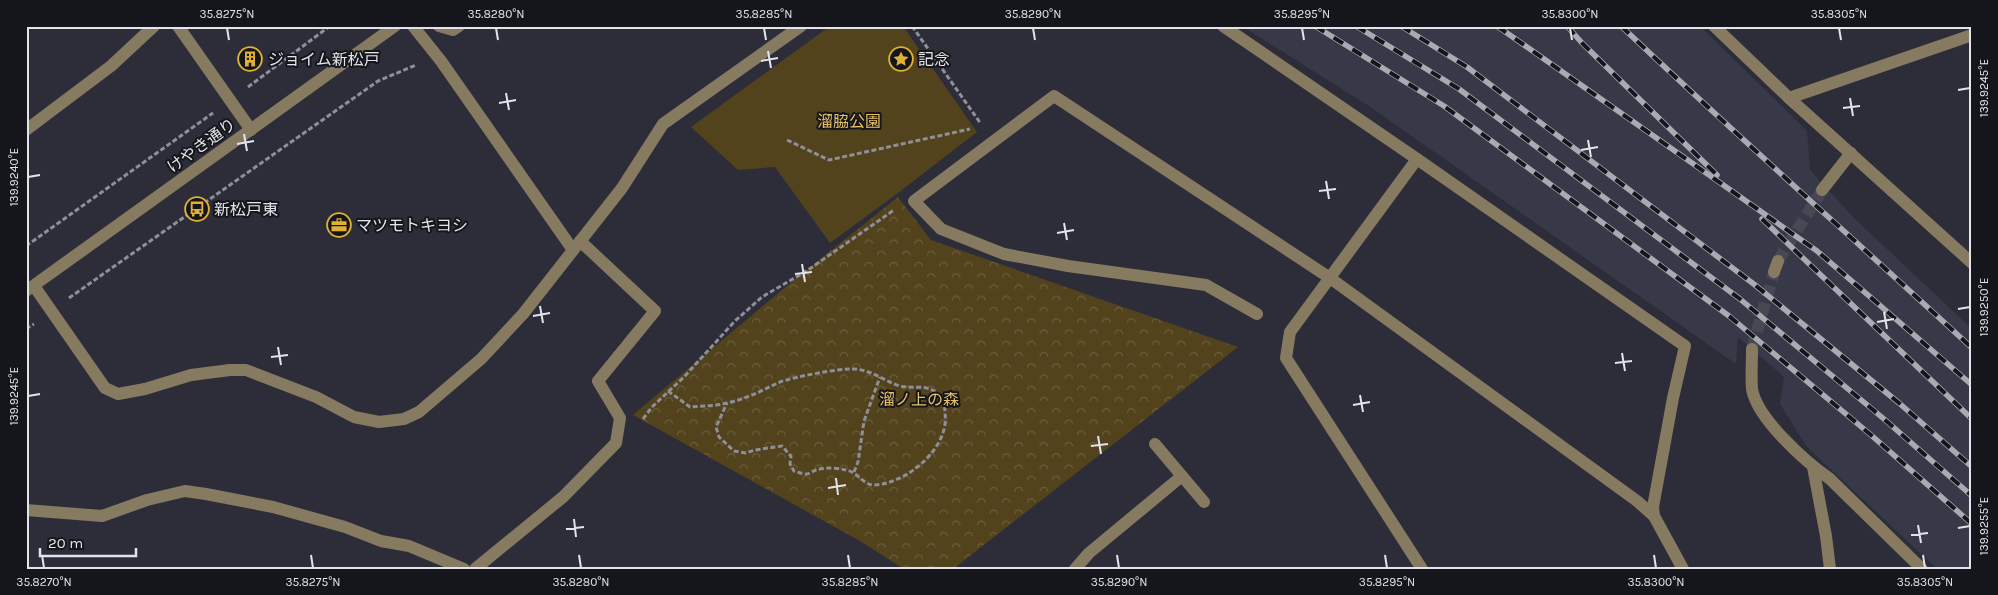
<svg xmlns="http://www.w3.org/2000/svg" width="1998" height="595" font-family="Karla,'Noto Sans JP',sans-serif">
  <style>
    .built { fill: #373949 }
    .green { fill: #52431c }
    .forest { fill: url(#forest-crowns) }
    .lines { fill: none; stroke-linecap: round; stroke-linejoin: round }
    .minor-tunnel { stroke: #474853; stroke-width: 12; stroke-dasharray: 12 6; stroke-linecap: butt }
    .path { stroke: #8e8f98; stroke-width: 3; stroke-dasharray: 5 2.5; stroke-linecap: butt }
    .minor { stroke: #867b61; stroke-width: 12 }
    .rail-casing { stroke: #a9aab2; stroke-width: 5.5 }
    .rail { stroke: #15161b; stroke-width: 4; stroke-dasharray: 11; stroke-linecap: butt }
    .ticks { fill: none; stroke: #e3e4eb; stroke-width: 2 }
    .labels { text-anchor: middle; stroke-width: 4; stroke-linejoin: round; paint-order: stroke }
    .poi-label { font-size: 16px; fill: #e3e4eb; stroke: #15161b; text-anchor: start }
    .park-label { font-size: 16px; fill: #e6c065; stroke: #15161b }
    .street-label { font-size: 16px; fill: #e3e4eb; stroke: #15161b }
    .neatline { fill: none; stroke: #e3e4eb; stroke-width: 2 }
    .ticks-label { font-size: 12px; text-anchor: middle; fill: #e3e4eb }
  </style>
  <defs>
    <pattern id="forest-crowns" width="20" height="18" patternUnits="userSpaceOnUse" patternTransform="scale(1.25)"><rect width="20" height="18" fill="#52431c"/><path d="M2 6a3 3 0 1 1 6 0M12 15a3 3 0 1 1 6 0" fill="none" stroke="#6b5e3d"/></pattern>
  </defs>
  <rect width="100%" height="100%" fill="#2c2d38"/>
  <!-- built -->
  <path class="built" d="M 1242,26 L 1700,26 L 1807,131 L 1810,170 L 1854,218 L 1972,329 L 1972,569 L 1937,569 L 1807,447 L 1780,404 L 1784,377 L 1738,337 L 1736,364 L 1369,106 Z"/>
  <!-- green -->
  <path class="green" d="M 830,26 L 903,26 L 977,132 L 898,193 L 830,243 L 775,167 L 738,170 L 691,127 Z"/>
  <!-- forest -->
  <path class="forest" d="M 898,197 L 931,240 L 1238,347 L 953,569 L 904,569 L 860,541 L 633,415 L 783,289 Z"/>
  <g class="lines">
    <!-- minor-tunnel -->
    <g class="minor-tunnel">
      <path d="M 1778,261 L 1822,190"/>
      <path d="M 1752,349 L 1774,272"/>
    </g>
    <!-- path -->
    <g class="path">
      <path d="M 912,26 L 981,124"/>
      <path d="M 248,87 L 330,26"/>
      <path d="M 787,140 L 829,160 L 970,129"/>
      <path d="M 26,246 L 213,113"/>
      <path d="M 69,298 L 378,81 L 416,65"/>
      <path d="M 26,329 L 34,324"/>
      <path d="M 668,391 L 690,407 C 702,406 716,406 727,403 C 746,399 763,390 780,382 C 793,377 841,368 854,369 C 872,370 884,381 900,386 C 912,389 927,384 937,393 C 943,398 945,405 945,413 C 950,447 908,483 875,485 C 864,486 858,472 846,470 C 837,468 825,467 816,470 C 813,471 809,474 806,474 C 802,474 798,472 794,471 L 790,464 L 791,456 L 782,446 L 755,450 L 746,453 L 734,451 L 719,437 L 716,427 L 727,403"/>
      <path d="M 643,419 L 652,407 L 684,377 L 735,321 L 762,297 L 808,270 L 894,210"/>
      <path d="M 854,472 L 858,462 L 864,421 L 880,377"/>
    </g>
    <!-- minor -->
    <g class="minor">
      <path d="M 178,26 L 251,130"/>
      <path d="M 413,26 L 441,61 L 573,250"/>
      <path d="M 439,26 L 453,30 L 459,26"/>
      <path d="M 1223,26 L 1417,159 L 1290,332 L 1286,358 L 1422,569"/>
      <path d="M 1714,26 L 1789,98 L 1972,263"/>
      <path d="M 1789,98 L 1972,35"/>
      <path d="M 26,130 L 111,66 L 154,26"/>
      <path d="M 1417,159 L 1685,346 L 1673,398 L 1653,507 L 1654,516 L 1683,569"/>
      <path d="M 1822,190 L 1851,153"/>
      <path d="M 1774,272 L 1778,261"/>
      <path d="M 34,286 L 105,388 L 118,394 L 145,389 L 191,375 L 230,370 L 246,370 L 316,397 L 354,417 L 379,422 L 404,419 L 419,412 L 481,359 L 523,314 L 622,188 L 663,124 L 801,26"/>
      <path d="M 26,291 L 395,26"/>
      <path d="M 1257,314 L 1206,285 L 1068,266 L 1004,254 L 941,229 L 914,201 L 1054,96 L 1330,278 L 1637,501 L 1654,516"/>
      <path d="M 1752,349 C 1752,362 1751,376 1752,389 C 1757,419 1806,462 1830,479 L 1922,569"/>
      <path d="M 1155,444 L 1204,502"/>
      <path d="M 1813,467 L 1826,536 L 1830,569"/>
      <path d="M 26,510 L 102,516 L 147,500 L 185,491 L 206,494 L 273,507 L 345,527 L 381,541 L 409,546 L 464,569"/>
      <path d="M 475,569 L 563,497 L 616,443 L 620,418 L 598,381 L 655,311 L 580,241"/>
      <path d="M 1075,569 L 1089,553 L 1182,476"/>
    </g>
    <!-- rail casing -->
    <g class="rail-casing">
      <g id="rail">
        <path d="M 1315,26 L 1444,106 L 1729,316 L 1871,435 L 1972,524"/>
        <path d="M 1356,26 L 1459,89 L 1740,299 L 1884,419 L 1972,496"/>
        <path d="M 1401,26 L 1467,67 L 1755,285 L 1899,403 L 1972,467"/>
        <path d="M 1497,26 L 1817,251 L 1972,385"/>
        <path d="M 1567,26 L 1582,43 L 1717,175"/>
        <path d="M 1621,26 C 1736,135 1855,240 1972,348"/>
        <path d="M 1762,219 L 1972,419"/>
      </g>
    </g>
    <!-- rail -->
    <use href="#rail" class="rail"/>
  </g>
  <!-- ticks -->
  <path class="ticks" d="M 227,28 L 229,40M 496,28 L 498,40M 764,28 L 766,40M 1033,28 L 1035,40M 1302,28 L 1304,40M 1570,28 L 1572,40M 1839,28 L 1841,40M 768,51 L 771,68M 761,61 L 778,58M 1958,90 L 1970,88M 506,93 L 509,110M 1850,98 L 1853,116M 499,103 L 516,100M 1843,108 L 1860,106M 244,134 L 247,151M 1588,140 L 1591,157M 237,144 L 254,141M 1581,150 L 1598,147M 28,177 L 40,175M 1326,181 L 1329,199M 1319,191 L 1336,189M 1064,223 L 1067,240M 1057,233 L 1074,230M 802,264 L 805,282M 795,274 L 812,272M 540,306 L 543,323M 1958,309 L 1970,307M 1884,312 L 1887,329M 533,316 L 550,313M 1877,322 L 1894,319M 278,347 L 281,365M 1622,353 L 1625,371M 271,357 L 288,355M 1615,363 L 1632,361M 1360,395 L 1363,412M 28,396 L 40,394M 1353,405 L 1370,402M 1098,436 L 1101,454M 1091,446 L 1108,444M 836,478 L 838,495M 828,488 L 846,485M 574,519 L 576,537M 1918,525 L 1921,543M 1958,528 L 1970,526M 566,529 L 584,527M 1911,535 L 1928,533M 42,555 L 44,568M 311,555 L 313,568M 579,555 L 581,568M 848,555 L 850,568M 1117,555 L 1119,568M 1385,555 L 1387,568M 1654,555 L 1656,568M 1923,555 L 1925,568"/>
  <!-- icons -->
  <defs>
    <g id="building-ring" transform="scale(1.25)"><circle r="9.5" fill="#15161b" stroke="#dfb034" stroke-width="1.5"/><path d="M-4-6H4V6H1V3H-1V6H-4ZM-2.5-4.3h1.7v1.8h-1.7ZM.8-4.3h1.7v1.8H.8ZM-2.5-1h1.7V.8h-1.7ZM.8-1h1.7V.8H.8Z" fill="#dfb034"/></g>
    <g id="sight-ring" transform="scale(1.25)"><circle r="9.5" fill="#15161b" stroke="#dfb034" stroke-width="1.5"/><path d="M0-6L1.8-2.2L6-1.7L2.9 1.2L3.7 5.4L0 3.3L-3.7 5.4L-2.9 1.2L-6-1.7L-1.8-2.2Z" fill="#dfb034"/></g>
    <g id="bus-ring" transform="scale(1.25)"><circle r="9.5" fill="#15161b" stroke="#dfb034" stroke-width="1.5"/><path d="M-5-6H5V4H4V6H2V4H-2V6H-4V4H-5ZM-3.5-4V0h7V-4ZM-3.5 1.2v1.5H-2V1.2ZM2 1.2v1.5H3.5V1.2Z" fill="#dfb034"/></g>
    <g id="office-ring" transform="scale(1.25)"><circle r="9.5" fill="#15161b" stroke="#dfb034" stroke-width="1.5"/><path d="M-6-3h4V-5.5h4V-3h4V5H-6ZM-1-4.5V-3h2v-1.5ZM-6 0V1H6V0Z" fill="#dfb034"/></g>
  </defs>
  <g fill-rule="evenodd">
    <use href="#building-ring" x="250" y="59"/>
    <use href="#sight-ring" x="901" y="59"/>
    <use href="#bus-ring" x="197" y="209"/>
    <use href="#office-ring" x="339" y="225"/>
  </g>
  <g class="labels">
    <!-- poi labels -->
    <g class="poi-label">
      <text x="268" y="65">ジョイム新松戸</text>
      <text x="918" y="65">記念</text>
      <text x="214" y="215">新松戸東</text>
      <text x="356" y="231">マツモトキヨシ</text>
    </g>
    <!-- park labels -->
    <g class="park-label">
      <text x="849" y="127">溜脇公園</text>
      <text x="919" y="405">溜ノ上の森</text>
    </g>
    <!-- street labels -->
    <g class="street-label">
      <text transform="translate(201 145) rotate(-36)" y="6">けやき通り</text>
    </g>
  </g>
  <!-- border -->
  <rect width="1998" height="595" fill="none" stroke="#15161b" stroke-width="55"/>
  <!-- scale -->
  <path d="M40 548v8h96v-8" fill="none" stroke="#e3e4eb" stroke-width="2.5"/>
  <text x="48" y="548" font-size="15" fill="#e3e4eb" stroke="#15161b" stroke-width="4" paint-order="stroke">20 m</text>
  <rect x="28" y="28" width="1942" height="540" class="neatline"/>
  <g class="ticks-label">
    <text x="227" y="18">35.8275°N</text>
    <text x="496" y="18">35.8280°N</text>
    <text x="764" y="18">35.8285°N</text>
    <text x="1033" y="18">35.8290°N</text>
    <text x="1302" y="18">35.8295°N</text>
    <text x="1570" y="18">35.8300°N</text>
    <text x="1839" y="18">35.8305°N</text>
    <text transform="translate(1984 88) rotate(-90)" y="4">139.9245°E</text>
    <text transform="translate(14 177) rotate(-90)" y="4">139.9240°E</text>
    <text transform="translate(1984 307) rotate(-90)" y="4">139.9250°E</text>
    <text transform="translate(14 396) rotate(-90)" y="4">139.9245°E</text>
    <text transform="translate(1984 526) rotate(-90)" y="4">139.9255°E</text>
    <text x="44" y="586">35.8270°N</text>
    <text x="313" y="586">35.8275°N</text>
    <text x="581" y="586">35.8280°N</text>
    <text x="850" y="586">35.8285°N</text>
    <text x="1119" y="586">35.8290°N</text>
    <text x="1387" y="586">35.8295°N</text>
    <text x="1656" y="586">35.8300°N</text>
    <text x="1925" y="586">35.8305°N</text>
  </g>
</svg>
